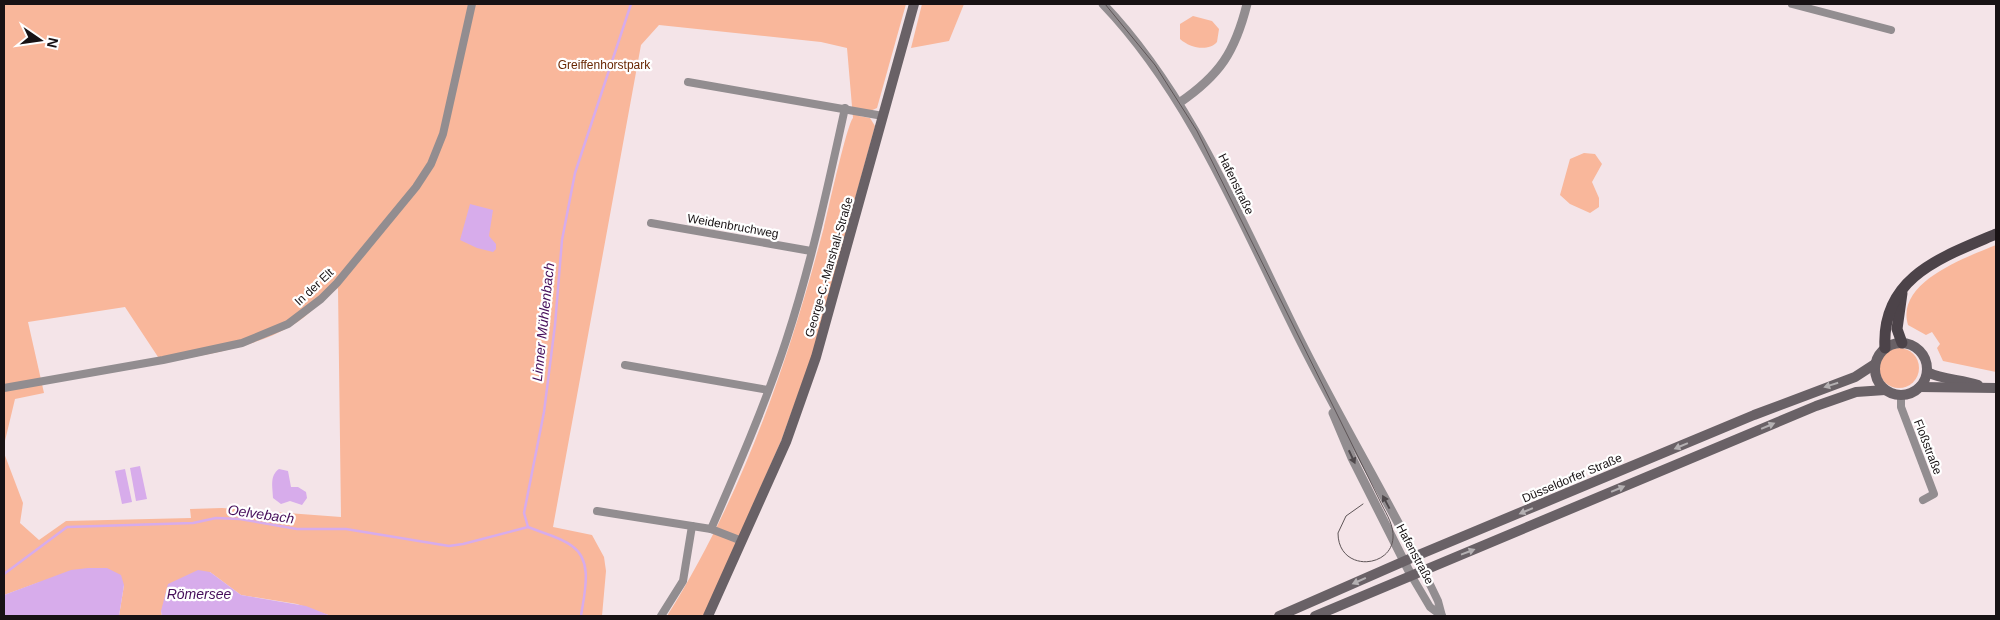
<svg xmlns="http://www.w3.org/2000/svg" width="2000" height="620" font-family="Arial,sans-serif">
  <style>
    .green { fill: #f9b79b }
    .water { fill: #d7aceb }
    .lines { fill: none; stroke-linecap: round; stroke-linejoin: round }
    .stream { stroke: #d7aceb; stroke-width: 2.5 }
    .minor { stroke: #928d90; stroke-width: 8 }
    .tertiary { stroke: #928d90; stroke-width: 9 }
    .secondary { stroke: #696166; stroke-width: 10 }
    .primary { stroke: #4c4349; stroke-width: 11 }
    .tram { stroke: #5e5557; stroke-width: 1 }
    .oneway { fill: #b4b0b2 }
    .oneway2 { fill: #4f494c }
    .labels { text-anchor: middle; stroke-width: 4.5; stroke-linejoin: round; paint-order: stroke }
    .park-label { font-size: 12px; fill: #692803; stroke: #fff }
    .street-label { font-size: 12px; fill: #181214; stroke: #fff }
    .water-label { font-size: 14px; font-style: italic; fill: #460e5a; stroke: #fff }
  </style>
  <rect width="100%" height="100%" fill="#f4e4e8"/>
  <!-- green -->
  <g class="green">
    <path d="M 4,4 L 906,4 L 877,108 L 859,116 L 870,118 L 875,126 L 812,356 L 781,441 L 704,616 L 667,616 C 742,497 788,363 824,227 C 828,211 847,124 853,118 L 847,48 L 821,42 L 659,25 L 641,45 L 553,527 L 592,535 L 604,557 L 606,571 L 602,616 L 331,616 L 297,604 L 241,595 L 210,572 L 161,611 L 162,616 L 119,616 L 124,585 L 40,582 L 4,595 L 4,453 L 23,503 L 20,523 L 39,540 L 66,521 L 191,518 L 190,509 L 222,508 L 341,517 L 338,288 C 322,299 309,316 291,326 C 251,349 205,354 162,363 L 125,307 L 28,322 L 44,393 L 15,399 L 4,445 Z"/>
    <path d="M 922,4 L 964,4 L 949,41 L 911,48 Z"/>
    <path d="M 1193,16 L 1212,21 L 1219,29 L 1217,42 C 1208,52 1190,48 1180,39 L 1180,24 Z"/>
    <path d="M 1584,153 L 1595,154 L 1602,164 L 1592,182 L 1599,198 L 1599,207 L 1590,213 L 1570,204 L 1560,195 L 1570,159 Z"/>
    <path d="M 1996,245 L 1996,372 L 1943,361 L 1937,348 L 1940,344 L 1932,332 L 1926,335 L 1908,325 C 1895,282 1967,257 1996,245 Z"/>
    <circle cx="1899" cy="368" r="20"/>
  </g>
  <!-- water -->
  <g class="water">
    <path d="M 470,204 L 493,210 L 489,236 L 496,244 L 496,249 L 493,252 L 477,248 L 460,240 Z"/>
    <path d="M 140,466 L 147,499 L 136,501 L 130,468 Z"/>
    <path d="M 125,469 L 132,502 L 122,504 L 115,471 Z"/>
    <path d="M 279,469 L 288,471 L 291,487 L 298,487 L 306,492 L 307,498 L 302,505 L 290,501 L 281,504 L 273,498 C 273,488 269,476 279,469 Z"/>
    <path d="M 88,568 L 107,568 L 121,575 L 124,585 L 119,616 L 4,616 L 4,595 L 71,570 Z"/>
    <path d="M 198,570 L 210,572 L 241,595 L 306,606 L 331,616 L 162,616 L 161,611 L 168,584 Z"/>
  </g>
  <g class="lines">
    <!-- stream -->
    <g class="stream">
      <path d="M 4,574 L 67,527 L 193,523 L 216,518 L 240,519 L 297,529 L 346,529 L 449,546 L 463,544 L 528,527"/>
      <path d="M 581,616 C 584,594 594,561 572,546 C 561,537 542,533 528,527 L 524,513 L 544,412 L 555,325 L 562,240 L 575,173 L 631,4"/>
    </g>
    <!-- minor -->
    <g class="minor">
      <path d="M 1792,4 L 1891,30"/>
      <path d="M 688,82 L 883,116"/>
      <path d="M 651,223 L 811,251"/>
      <path d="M 625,365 L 768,390"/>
      <path d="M 4,388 L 163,360 L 242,343 L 288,324 L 321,299 L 337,283 L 416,187 L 431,164 L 443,134 L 472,4"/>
      <path d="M 1901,395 L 1901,407 L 1934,494 L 1923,500"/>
      <path d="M 597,511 L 711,529 L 742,541"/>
      <path d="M 711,529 C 738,467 765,405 786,341 C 811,265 828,186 845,108"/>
      <path d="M 1423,570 L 1438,601 L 1442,616"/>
      <path d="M 1411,575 L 1430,607 L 1442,616"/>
      <path d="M 661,616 L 683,581 L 692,526"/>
    </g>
    <!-- tertiary -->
    <g class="tertiary">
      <path d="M 1103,4 C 1191,96 1242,224 1299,338 C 1338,416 1383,492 1423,570"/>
      <path d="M 1179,103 C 1220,75 1235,52 1247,4"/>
      <path d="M 1333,413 L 1352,458 L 1411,575"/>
    </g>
    <!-- secondary -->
    <g class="secondary">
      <circle cx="1901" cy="369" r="26"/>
      <path d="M 1927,372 C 1943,380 1961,379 1978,385"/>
      <path d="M 1920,387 L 1996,388"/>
      <path d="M 708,616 L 786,442 L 816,357 L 914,4"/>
      <path d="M 1279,616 L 1416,556 L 1754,415 L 1855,377 L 1875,364"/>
      <path d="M 1315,616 L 1816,406 L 1856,392 L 1885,390"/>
    </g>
    <!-- primary -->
    <g class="primary">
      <path d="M 1902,293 L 1897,329 L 1902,343"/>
      <path d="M 1885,348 C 1881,277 1942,257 1996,234"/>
    </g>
    <!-- tram -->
    <path class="tram" d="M 1105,4 L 1155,65 L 1197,131 L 1382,505 C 1387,515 1394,526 1393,538 C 1391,569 1338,572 1338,533 L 1346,516 L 1363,504"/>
  </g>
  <!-- one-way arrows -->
  <defs><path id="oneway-solid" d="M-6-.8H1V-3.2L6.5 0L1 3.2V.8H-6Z" transform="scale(1.25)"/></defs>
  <g class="oneway">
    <use href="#oneway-solid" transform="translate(1831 385) rotate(163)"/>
    <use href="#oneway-solid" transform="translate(1768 426) rotate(-23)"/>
    <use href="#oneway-solid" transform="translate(1681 446) rotate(157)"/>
    <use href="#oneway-solid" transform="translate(1618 489) rotate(-23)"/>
    <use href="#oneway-solid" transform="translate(1526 511) rotate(157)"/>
    <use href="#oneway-solid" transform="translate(1468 552) rotate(-21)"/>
    <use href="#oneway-solid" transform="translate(1359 581) rotate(156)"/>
  </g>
  <g class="oneway2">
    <use href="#oneway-solid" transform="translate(1352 457) rotate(65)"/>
    <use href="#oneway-solid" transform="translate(1386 502) rotate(-118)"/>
  </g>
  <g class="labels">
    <!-- park labels -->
    <g class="park-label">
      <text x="604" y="69">Greiffenhorstpark</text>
    </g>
    <!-- street labels -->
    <g class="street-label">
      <text transform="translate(1236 184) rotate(64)" y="4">Hafenstraße</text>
      <text transform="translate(733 226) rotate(10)" y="4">Weidenbruchweg</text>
      <text transform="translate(829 267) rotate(-74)" y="4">George-C.-Marshall-Straße</text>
      <text transform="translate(314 287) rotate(-43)" y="4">In der Elt</text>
      <text transform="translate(1928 447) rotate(69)" y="4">Floßstraße</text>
      <text transform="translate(1572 478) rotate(-23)" y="4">Düsseldorfer Straße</text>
      <text transform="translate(1415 554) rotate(62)" y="4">Hafenstraße</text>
    </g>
    <!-- water labels -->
    <g class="water-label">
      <text transform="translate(543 322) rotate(-84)" y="5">Linner Mühlenbach</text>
      <text transform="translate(261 514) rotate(8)" y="5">Oelvebach</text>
      <text x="199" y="599">Römersee</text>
    </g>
  </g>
  <!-- border -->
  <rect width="2000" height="620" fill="none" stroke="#181214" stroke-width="10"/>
  <!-- north arrow -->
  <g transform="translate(40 40) rotate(103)" stroke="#ffffff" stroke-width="4" paint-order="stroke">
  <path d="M0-4L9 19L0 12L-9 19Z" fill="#181214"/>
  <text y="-8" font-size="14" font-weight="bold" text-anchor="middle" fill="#181214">N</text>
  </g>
</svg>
